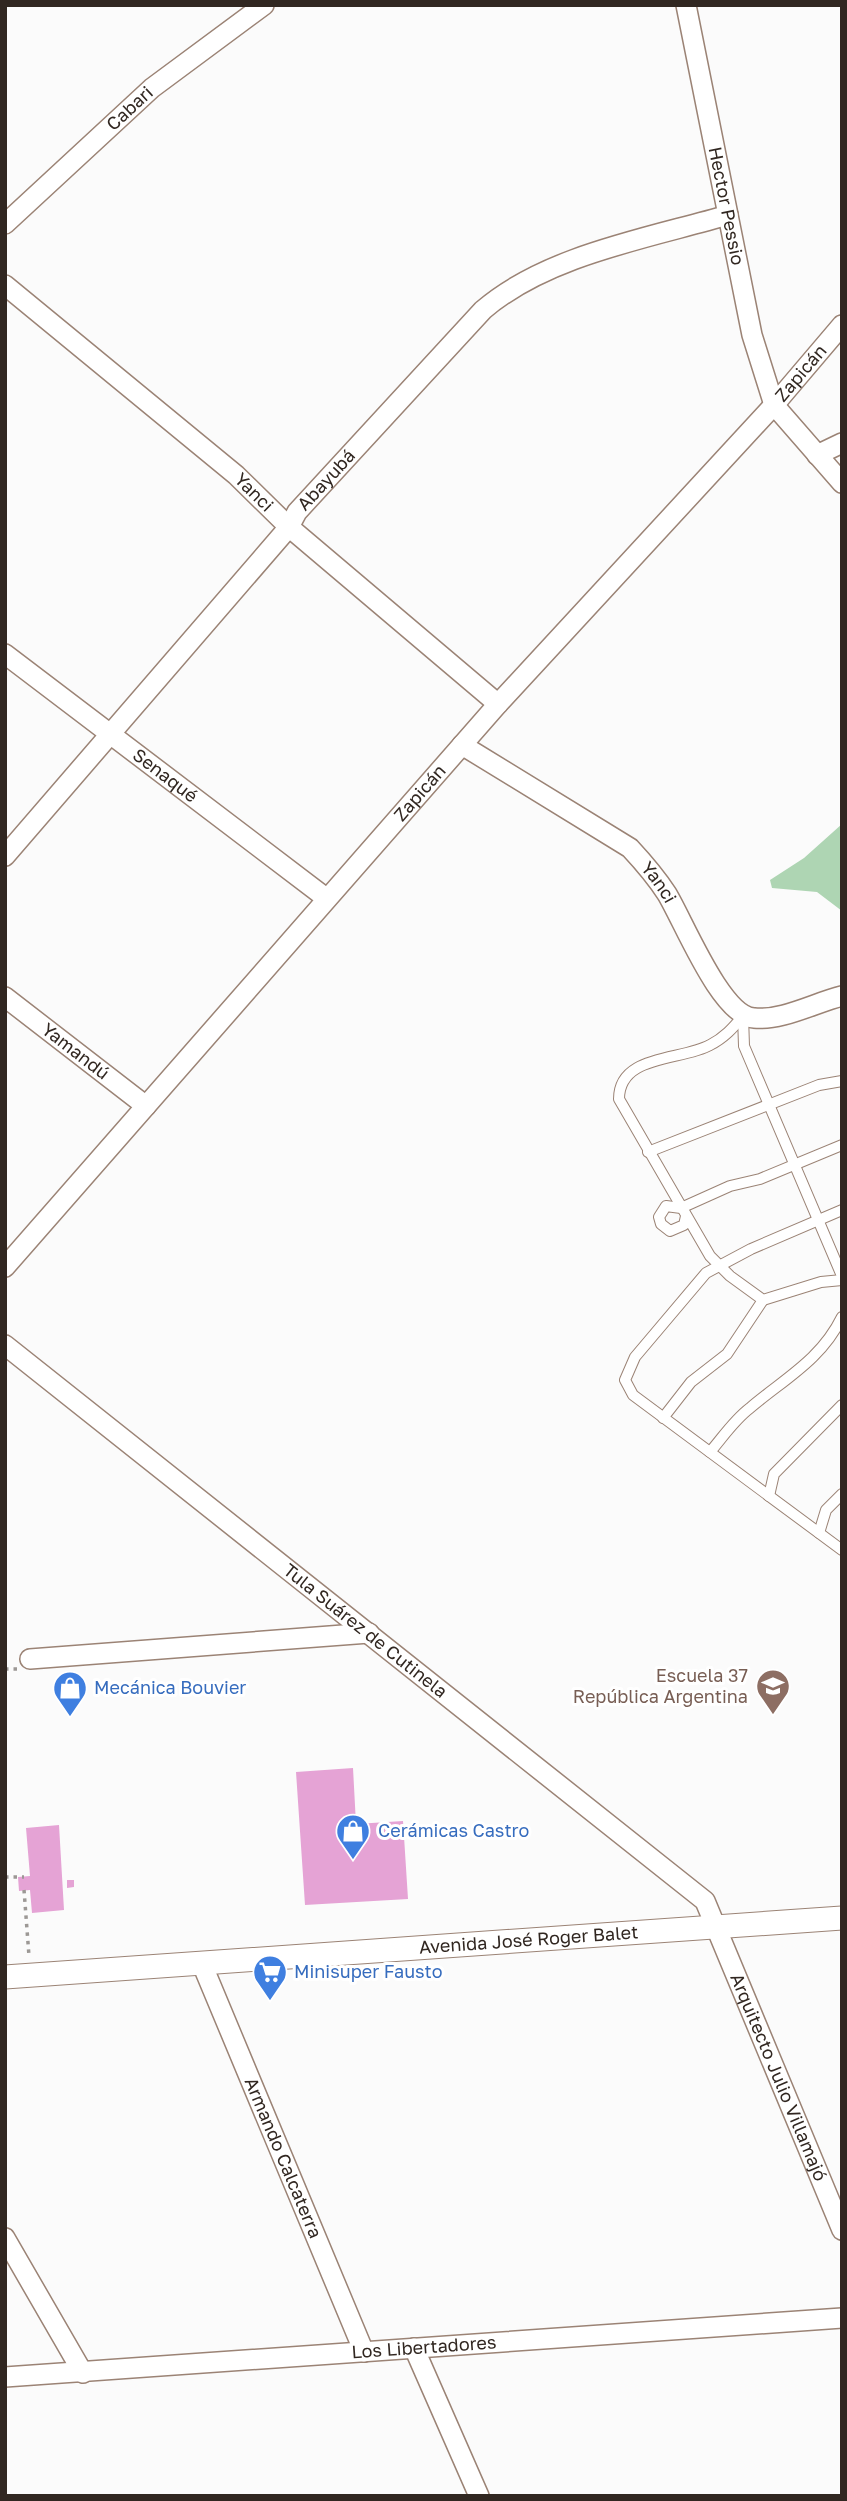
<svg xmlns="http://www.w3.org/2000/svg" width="847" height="2501" font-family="'Golos Text',sans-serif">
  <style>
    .green { fill: #aed5b3 }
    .building { fill: #e5a3d5 }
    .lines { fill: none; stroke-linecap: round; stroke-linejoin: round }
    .service-casing { stroke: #9b8375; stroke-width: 12 }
    .minor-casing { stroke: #9b8375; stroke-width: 22 }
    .tertiary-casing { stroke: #9b8375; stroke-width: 25 }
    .path { stroke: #9c9895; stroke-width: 3.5; stroke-dasharray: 3.5 5; stroke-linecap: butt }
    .service { stroke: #fff; stroke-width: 10 }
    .minor { stroke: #fff; stroke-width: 19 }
    .tertiary { stroke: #fff; stroke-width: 23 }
    .labels { text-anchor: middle; stroke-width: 6; stroke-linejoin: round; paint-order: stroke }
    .street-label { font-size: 18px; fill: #312721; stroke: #fff }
    .education-label { font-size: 18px; fill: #785e54; stroke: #fff; text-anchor: end }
    .shop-label { font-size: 18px; fill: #366cbe; stroke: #fff; text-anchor: start }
  </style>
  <rect width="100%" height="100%" fill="#fbfbfb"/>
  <!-- green -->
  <path class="green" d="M 842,824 L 842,911 L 817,892 L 772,888 L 770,880 L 804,858 Z"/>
  <!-- building -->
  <g class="building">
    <path d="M 353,1768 L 356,1824 L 403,1821 L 408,1899 L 305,1905 L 296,1772 Z"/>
    <path d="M 59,1825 L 64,1910 L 32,1913 L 30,1890 L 19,1891 L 18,1877 L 30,1876 L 26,1828 Z"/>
    <path d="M 67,1880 L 74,1880 L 74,1887 L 67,1888 Z"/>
  </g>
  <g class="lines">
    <!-- service casing -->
    <g class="service-casing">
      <g id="service">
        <path d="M 743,1016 C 733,1028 724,1038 710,1045 C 681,1061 619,1054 619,1099 L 710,1256 L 730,1276 L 763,1300 L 821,1282 L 842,1280"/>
        <path d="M 743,1016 L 744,1046 L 842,1276"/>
        <path d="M 648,1152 L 819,1085 L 842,1081"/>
        <path d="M 842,1210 L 751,1249 L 706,1273 L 635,1357 L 625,1380 L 633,1395 L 842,1550"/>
        <path d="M 686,1216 L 684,1225 L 670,1231 L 661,1224 L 659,1217 L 666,1206 L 681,1208 L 730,1186 L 760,1179 L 842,1145"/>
        <path d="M 663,1418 L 691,1382 L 727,1354 L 763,1300"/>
        <path d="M 710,1452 C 723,1437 734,1420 750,1408 C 784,1379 821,1360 842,1317"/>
        <path d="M 769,1496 L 774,1474 L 842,1405"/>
        <path d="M 819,1533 L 826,1510 L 842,1494"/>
      </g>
    </g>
    <!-- minor casing -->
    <g class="minor-casing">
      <g id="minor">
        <path id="s1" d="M 686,5 L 752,335 L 774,405 L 842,483"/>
        <path id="s2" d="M 5,224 L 152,88 L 264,5"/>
        <path id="s3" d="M 5,285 L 236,475 L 289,527 L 498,704"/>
        <path d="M 817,455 L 842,443"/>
        <path id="s4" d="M 5,654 L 326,898"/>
        <path id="s5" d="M 462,745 L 630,848 C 644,863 656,877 667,894 C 684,922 721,1016 754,1018 C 782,1021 814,1003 842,996"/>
        <path id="s6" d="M 5,856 L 289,527 L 297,512 L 483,310 C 547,255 649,238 728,215"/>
        <path id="s7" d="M 5,997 L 146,1106"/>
        <path id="s8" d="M 5,1267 L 498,704 L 774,405 L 842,325"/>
        <path id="s9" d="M 5,1345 L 705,1901 L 842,2230"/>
        <path d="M 30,1659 L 369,1633"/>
        <path id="s10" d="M 202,1964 L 364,2352"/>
        <path d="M 5,2238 L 83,2373"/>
        <path d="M 414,2348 L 479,2496"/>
        <path id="s11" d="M 5,2377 L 842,2318"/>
      </g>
    </g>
    <!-- tertiary casing -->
    <g class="tertiary-casing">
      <g id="tertiary">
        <path id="s12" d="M 5,1977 L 842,1918"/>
      </g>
    </g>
    <!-- path -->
    <g class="path">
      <path d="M 5,1669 L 17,1669"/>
      <path d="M 5,1877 L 24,1877"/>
      <path d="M 24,1890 L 29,1956"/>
    </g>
    <!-- service -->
    <use href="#service" class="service"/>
    <!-- minor -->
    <use href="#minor" class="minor"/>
    <!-- tertiary -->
    <use href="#tertiary" class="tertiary"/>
  </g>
  <!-- icons -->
  <defs>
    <g id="school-pin" transform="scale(1.75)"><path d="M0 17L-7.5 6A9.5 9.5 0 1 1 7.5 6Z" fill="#8d6e63" stroke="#fff"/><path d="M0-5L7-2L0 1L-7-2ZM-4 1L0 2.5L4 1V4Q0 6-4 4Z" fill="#fff"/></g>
    <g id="shop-pin" transform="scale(1.75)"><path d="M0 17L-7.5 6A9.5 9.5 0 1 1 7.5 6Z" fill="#3f7fe0" stroke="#fff"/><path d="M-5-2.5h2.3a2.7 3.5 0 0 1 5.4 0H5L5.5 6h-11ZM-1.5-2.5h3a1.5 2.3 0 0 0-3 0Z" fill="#fff"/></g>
    <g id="supermarket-pin" transform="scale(1.75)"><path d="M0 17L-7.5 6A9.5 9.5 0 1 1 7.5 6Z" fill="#3f7fe0" stroke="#fff"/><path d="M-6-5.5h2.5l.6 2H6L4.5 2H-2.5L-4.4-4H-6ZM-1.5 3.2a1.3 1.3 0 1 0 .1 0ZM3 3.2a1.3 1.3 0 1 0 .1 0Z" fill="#fff"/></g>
  </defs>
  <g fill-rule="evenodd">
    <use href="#school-pin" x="773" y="1686"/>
    <use href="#shop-pin" x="70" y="1688"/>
    <use href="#shop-pin" x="353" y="1831"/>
    <use href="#supermarket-pin" x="270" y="1972"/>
  </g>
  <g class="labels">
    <!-- street labels -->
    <g class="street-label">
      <text dy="6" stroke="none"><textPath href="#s2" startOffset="170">Cabari</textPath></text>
      <text dy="6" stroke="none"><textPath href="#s1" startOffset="205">Hector Pessio</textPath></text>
      <text dy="6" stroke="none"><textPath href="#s8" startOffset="1197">Zapicán</textPath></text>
      <text dy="6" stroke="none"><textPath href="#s6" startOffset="495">Abayubá</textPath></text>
      <text dy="6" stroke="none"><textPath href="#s3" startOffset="324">Yanci</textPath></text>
      <text dy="6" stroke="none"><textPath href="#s4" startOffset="201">Senaqué</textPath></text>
      <text dy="6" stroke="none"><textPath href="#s8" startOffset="630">Zapicán</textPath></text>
      <text dy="6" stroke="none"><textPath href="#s5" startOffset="242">Yanci</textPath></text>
      <text dy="6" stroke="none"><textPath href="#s7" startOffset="89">Yamandú</textPath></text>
      <text dy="6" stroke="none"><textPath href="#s9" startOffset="460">Tula Suárez de Cutinela</textPath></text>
      <text dy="6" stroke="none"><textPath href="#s12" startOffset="525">Avenida José Roger Balet</textPath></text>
      <text dy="6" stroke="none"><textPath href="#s9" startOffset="1085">Arquitecto Julio Villamajó</textPath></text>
      <text dy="6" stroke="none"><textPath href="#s10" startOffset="210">Armando Calcaterra</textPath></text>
      <text dy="6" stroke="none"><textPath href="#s11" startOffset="420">Los Libertadores</textPath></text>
    </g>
    <!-- education labels -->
    <g class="education-label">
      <text x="748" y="1682">Escuela 37<tspan x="748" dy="21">República Argentina</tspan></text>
    </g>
    <!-- shop labels -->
    <g class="shop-label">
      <text x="94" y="1694">Mecánica Bouvier</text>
      <text x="378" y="1837">Cerámicas Castro</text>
      <text x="294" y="1978">Minisuper Fausto</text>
    </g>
  </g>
  <!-- border -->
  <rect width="847" height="2501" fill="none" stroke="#312721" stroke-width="14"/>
</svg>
